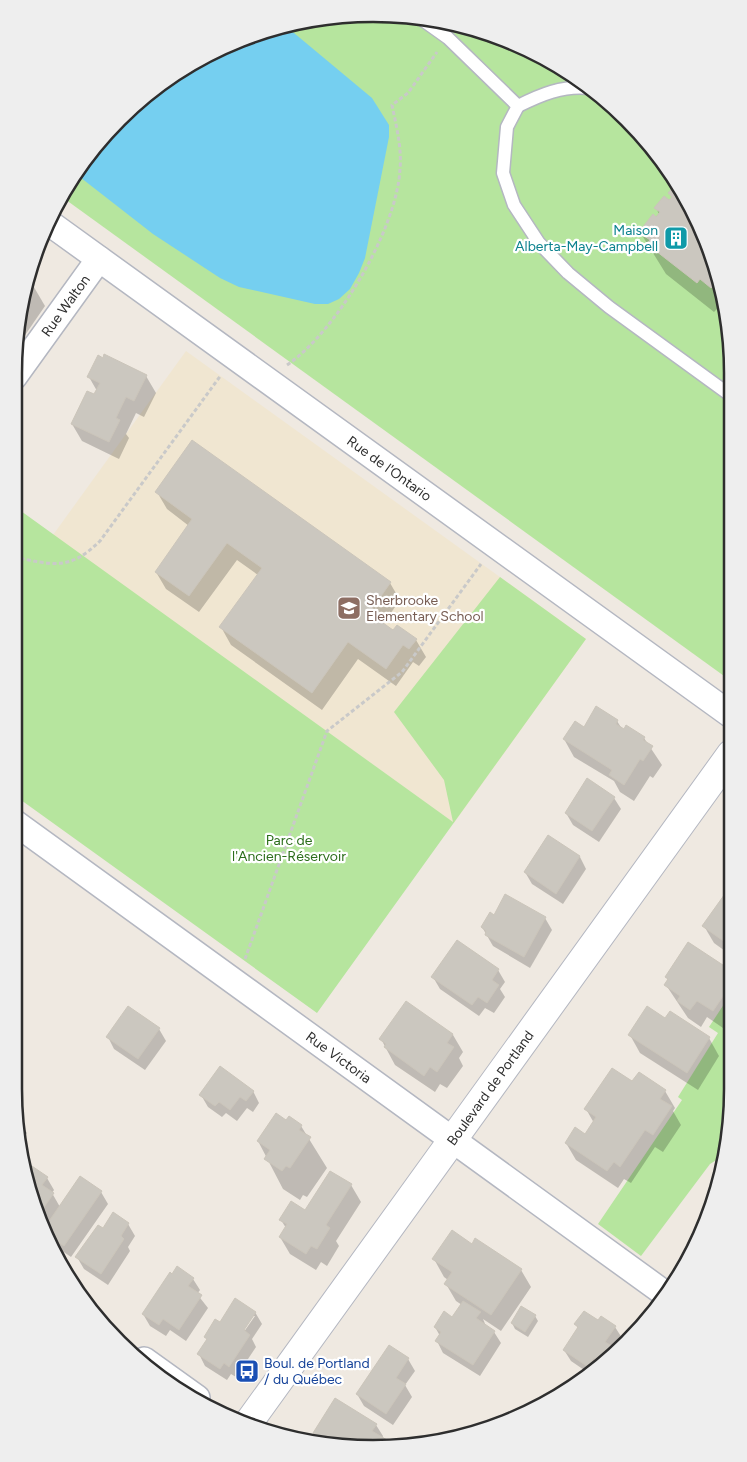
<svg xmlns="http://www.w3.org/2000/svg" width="747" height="1462" font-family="Figtree,sans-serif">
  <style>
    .education { fill: #f0e6d1 }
    .green { fill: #b6e59e }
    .water { fill: #75cff0 }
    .shadow { fill: #0003; fill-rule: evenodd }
    .building { fill: #cbc7bf; stroke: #cbc5ba }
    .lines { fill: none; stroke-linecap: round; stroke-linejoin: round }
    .lane-casing { stroke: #b4b7c1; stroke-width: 15 }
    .street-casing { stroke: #b4b7c1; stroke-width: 28 }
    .secondary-casing { stroke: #b4b7c1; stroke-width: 30 }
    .path { stroke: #c9c9c9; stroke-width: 3; stroke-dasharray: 4 2.5; stroke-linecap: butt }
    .lane { stroke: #fff; stroke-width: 12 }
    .street { stroke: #fff; stroke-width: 25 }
    .secondary { stroke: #fff; stroke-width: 28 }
    .labels { text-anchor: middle; stroke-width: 4.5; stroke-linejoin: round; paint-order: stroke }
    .culture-label { font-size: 14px; fill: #0d838f; stroke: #fff; text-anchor: end }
    .street-label { font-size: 14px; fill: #2e2e2e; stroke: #fff }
    .education-label { font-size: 14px; fill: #785e54; stroke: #fff; text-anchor: start }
    .park-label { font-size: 14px; fill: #2c6e1b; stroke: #fff }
    .transit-label { font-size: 14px; fill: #164399; stroke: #fff; text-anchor: start }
    .rim { fill: none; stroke: #2e2e2e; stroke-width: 2.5 }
  </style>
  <rect width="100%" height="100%" fill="#efe9e1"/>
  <!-- education -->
  <path class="education" d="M 186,351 L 586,639 L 454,823 L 53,535 Z"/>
  <!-- green -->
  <g class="green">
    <path d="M 397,15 L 467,26 L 533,51 L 610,103 L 659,155 L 706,236 L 730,326 L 731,681 L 62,197 L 88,154 L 137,103 L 194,62 L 258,33 L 327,17 Z"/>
    <path d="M 14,506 L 453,822 L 444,780 L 394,712 L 500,577 L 586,639 L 317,1013 L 14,795 Z"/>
    <path d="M 732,992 L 732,1112 L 726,1154 L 710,1164 L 641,1256 L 598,1224 L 682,1100 L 678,1097 L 718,1033 L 709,1027 Z"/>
  </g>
  <!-- water -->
  <path class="water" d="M 280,28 L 294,33 L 372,98 L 389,125 L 389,137 L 365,258 L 359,273 L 350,289 L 339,299 L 328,304 L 315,304 L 239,287 L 220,278 L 153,234 L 76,174 C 120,104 199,47 280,28 Z"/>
  <!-- shadow -->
  <g class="shadow">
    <path d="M 675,187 L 680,191 L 706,236 L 727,315 L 718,308 L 714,312 L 666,274 L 640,232 L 659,214 L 656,208 L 673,198 L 670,194 Z"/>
    <path d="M 28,277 L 45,306 L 21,341 L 17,338 Z"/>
    <path d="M 146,376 L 156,393 L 144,417 L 136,413 L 126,434 L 129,438 L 119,459 L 82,441 L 72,424 L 97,391 L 89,377 Z"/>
    <path d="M 192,442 L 390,583 L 400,600 L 383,624 L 394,632 L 416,640 L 426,657 L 419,666 L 413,662 L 396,686 L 358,659 L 322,710 L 231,645 L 221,627 L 258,575 L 237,560 L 199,612 L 166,589 L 156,572 L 189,526 L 167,509 L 157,492 Z"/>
    <path d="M 617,721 L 622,729 L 644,738 L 662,765 L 653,778 L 650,776 L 634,801 L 620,792 L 614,781 L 574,757 L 564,739 L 584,728 Z"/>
    <path d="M 614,798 L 621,809 L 599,842 L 573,825 L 566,813 Z"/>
    <path d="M 548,837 L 580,857 L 586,869 L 563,904 L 532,884 L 525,872 Z"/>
    <path d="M 732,887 L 732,956 L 714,943 L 704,926 Z"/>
    <path d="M 495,916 L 545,918 L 552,930 L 530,968 L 493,946 L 482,927 Z"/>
    <path d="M 14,920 L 23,933 L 14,947 Z"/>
    <path d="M 689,943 L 732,973 L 732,1014 L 723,1028 L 707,1017 L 701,1027 L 688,1018 L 666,985 L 669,981 L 666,977 Z"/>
    <path d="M 498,970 L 505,982 L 500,989 L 505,997 L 494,1013 L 485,1008 L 479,1016 L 440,989 L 433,977 Z"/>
    <path d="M 406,1003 L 453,1035 L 463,1052 L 459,1058 L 463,1066 L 447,1088 L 440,1084 L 435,1092 L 395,1065 L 381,1039 Z"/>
    <path d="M 128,1007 L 159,1029 L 166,1041 L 145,1070 L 114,1049 L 108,1037 Z"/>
    <path d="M 666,1020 L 709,1038 L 719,1056 L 698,1090 L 640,1053 L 630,1035 Z"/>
    <path d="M 633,1083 L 665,1091 L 675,1108 L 673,1111 L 681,1125 L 663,1152 L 655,1147 L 631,1183 L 624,1179 L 618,1188 L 576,1160 L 566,1143 L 585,1136 L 594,1123 L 586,1109 Z"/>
    <path d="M 253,1091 L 259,1103 L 253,1112 L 247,1108 L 237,1121 L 226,1113 L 222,1117 L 208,1107 L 201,1095 Z"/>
    <path d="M 19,1120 L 27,1133 L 22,1139 Z"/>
    <path d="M 287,1122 L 301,1126 L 327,1168 L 307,1197 L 303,1195 L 300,1200 L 283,1189 L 258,1141 Z"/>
    <path d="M 26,1164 L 47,1178 L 54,1190 L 52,1193 L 60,1207 L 101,1192 L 108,1204 L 71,1257 L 55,1246 L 46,1229 L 48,1225 L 41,1220 L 33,1204 Z"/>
    <path d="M 351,1185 L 361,1202 L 336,1241 L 339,1246 L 327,1266 L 321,1262 L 316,1270 L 290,1254 L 280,1237 L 286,1228 L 281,1220 L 306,1212 Z"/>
    <path d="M 128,1224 L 135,1236 L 128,1247 L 130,1251 L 108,1285 L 84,1269 L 77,1257 L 103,1229 Z"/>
    <path d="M 472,1245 L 521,1270 L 531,1287 L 501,1331 L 483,1319 L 486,1326 L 494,1332 L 501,1343 L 480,1376 L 443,1353 L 437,1341 L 440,1336 L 435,1327 L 453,1318 L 462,1305 L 456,1301 L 446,1284 L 448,1280 L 444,1277 L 434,1259 Z"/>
    <path d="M 193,1279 L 200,1290 L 197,1294 L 208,1308 L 186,1341 L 170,1330 L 166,1336 L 150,1326 L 143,1314 Z"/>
    <path d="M 255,1312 L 262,1324 L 252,1339 L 256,1347 L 236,1377 L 231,1374 L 227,1380 L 205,1366 L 199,1354 L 220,1323 ZM 252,1316 L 255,1316 L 241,1336 L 239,1335 Z"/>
    <path d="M 535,1316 L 538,1321 L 528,1337 L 515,1329 L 512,1323 Z"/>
    <path d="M 598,1322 L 615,1327 L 622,1338 L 613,1351 L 614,1354 L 590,1374 L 571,1361 L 564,1350 L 578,1328 L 576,1325 Z"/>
    <path d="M 408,1359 L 415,1371 L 405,1385 L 412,1397 L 393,1425 L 364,1406 L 357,1394 Z"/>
    <path d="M 376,1425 L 383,1436 L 382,1439 L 392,1447 L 319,1440 L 315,1433 Z"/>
  </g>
  <!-- building -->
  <g class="building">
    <path d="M 675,185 L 706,236 L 718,280 L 711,288 L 700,279 L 697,283 L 647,244 L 650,240 L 639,232 L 653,214 L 656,217 L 660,212 L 654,208 L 664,196 L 669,200 L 672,197 L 668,193 Z"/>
    <path d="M 104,354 L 147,375 L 134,401 L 126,397 L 116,418 L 120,420 L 109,442 L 71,424 L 87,391 L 94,394 L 100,383 L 87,377 L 98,355 L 103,358 Z"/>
    <path d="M 192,440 L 391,582 L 369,613 L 393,630 L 397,625 L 417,639 L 409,649 L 403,645 L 386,669 L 348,642 L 312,693 L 219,627 L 262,568 L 227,543 L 189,596 L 155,572 L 192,519 L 155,492 Z"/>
    <path d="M 596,706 L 618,720 L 616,724 L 624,729 L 626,725 L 645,737 L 643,740 L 653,746 L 643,761 L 640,759 L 624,785 L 609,775 L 612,770 L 563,739 L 575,721 L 584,727 Z"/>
    <path d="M 587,778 L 615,797 L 592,831 L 565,813 Z"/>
    <path d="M 548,835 L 580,856 L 556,894 L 524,872 Z"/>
    <path d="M 732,884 L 732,947 L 702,926 Z"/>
    <path d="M 505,894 L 546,917 L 524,957 L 485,935 L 486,931 L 481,927 L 490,912 L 494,915 Z"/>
    <path d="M 457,940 L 499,969 L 492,980 L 499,985 L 487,1003 L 478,997 L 472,1005 L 431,977 Z"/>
    <path d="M 688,942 L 732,971 L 732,983 L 713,1011 L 697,1001 L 690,1010 L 677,1001 L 680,996 L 664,985 L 668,979 L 665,977 Z"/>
    <path d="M 406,1001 L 453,1034 L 447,1043 L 454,1047 L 437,1072 L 430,1067 L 424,1076 L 384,1047 L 386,1044 L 379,1039 Z"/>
    <path d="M 128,1006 L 160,1028 L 138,1059 L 106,1037 Z"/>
    <path d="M 647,1006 L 665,1018 L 670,1011 L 710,1037 L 687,1073 L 628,1035 Z"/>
    <path d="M 220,1066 L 254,1091 L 246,1101 L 240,1097 L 230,1110 L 219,1102 L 215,1106 L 199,1095 Z"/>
    <path d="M 612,1068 L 632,1081 L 639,1072 L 666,1090 L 660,1099 L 672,1106 L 653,1135 L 645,1130 L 620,1167 L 614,1162 L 607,1171 L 565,1143 L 575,1127 L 585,1134 L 596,1117 L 584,1109 Z"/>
    <path d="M 276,1113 L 286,1120 L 289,1116 L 302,1125 L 299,1130 L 311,1137 L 290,1168 L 286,1166 L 282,1171 L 264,1159 L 270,1150 L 257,1141 Z"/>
    <path d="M 26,1162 L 48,1177 L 42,1185 L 54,1193 L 40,1213 L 33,1204 Z"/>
    <path d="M 330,1171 L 352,1184 L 326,1225 L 330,1228 L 317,1249 L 311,1246 L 306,1254 L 279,1237 L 287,1224 L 279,1220 L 291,1201 L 305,1210 Z"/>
    <path d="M 80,1176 L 102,1191 L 64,1246 L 50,1237 L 45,1227 Z"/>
    <path d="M 113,1212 L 129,1223 L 121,1236 L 124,1239 L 101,1274 L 75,1257 L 98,1225 L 103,1228 Z"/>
    <path d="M 452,1230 L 472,1244 L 475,1238 L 522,1269 L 491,1315 L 444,1284 L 452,1272 L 432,1259 Z"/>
    <path d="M 177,1266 L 194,1278 L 188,1286 L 202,1295 L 179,1330 L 163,1319 L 159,1325 L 142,1314 L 170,1272 L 172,1274 Z"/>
    <path d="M 235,1298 L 256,1312 L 244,1330 L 250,1335 L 229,1367 L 224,1363 L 220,1369 L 197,1354 L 207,1339 L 204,1337 L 215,1319 L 220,1322 Z"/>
    <path d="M 463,1301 L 481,1312 L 476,1318 L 495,1331 L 473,1365 L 435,1341 L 441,1332 L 434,1327 L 444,1311 L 452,1317 Z"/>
    <path d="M 521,1306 L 536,1315 L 525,1332 L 511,1323 Z"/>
    <path d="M 584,1311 L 598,1320 L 601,1316 L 616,1326 L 605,1342 L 612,1346 L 601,1362 L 594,1358 L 588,1367 L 563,1350 L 578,1327 L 574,1324 Z"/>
    <path d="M 389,1345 L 409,1358 L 396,1378 L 406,1384 L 386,1414 L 356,1394 Z"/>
    <path d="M 335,1398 L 377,1424 L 372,1431 L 392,1443 L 390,1447 L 326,1440 L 313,1433 Z"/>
  </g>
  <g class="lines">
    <!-- lane casing -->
    <g class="lane-casing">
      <g id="lane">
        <path d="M 420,18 L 448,38 L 518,106 L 507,127 L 503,173 L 514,205 L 539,243 L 568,273 L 609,307 L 730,395"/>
        <path d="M 518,106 C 540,95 563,85 589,88"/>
      </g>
    </g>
    <!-- street casing -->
    <g class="street-casing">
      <g id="street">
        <path id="s1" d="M 48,222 L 731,715"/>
        <path id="s2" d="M 14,377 L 99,259"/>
        <path id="s3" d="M 14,822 L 664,1293"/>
        <path d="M 144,1360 L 197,1398"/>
      </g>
    </g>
    <!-- secondary casing -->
    <g class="secondary-casing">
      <g id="secondary">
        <path id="s4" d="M 249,1422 L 731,754"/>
      </g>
    </g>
    <!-- path -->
    <g class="path">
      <path d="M 287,365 C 337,331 397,229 400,169 C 402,148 396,125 392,105 L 408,93 L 437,52"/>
      <path d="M 14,557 C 54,565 69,571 100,541 L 221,375"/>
      <path d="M 245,959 L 327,731 L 402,672 L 481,564"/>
    </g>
    <!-- lane -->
    <use href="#lane" class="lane"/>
    <!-- street -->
    <use href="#street" class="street"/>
    <!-- secondary -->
    <use href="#secondary" class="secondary"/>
  </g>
  <!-- icons -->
  <defs>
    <g id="building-square" transform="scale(1.25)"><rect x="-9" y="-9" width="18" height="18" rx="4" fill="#0f9aa8" stroke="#fff"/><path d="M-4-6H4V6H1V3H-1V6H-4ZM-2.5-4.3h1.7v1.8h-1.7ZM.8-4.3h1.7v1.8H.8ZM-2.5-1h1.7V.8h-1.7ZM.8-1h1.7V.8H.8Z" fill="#fff"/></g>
    <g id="school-square" transform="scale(1.25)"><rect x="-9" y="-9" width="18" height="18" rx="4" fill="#8d6e63" stroke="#fff"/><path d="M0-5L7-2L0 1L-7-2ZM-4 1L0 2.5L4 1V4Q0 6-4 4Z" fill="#fff"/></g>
    <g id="bus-square" transform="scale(1.25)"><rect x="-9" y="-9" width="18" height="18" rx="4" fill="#1a4fb4" stroke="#fff"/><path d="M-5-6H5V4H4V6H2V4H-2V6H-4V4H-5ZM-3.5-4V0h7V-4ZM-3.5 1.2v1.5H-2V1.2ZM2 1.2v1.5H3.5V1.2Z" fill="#fff"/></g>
  </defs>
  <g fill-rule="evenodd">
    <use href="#building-square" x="676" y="238"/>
    <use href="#school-square" x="349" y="608"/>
    <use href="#bus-square" x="247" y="1371"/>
  </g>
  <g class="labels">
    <!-- culture labels -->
    <g class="culture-label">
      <text x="658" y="235">Maison<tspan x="658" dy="16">Alberta-May-Campbell</tspan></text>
    </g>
    <!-- street labels -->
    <g class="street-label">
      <text dy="5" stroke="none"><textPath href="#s2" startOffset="88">Rue Walton</textPath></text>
      <text dy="5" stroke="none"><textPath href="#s1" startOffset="421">Rue de l'Ontario</textPath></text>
      <text dy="5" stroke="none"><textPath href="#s3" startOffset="401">Rue Victoria</textPath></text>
      <text dy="5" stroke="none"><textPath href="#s4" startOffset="412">Boulevard de Portland</textPath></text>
    </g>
    <!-- education labels -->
    <g class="education-label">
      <text x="366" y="605">Sherbrooke<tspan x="366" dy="16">Elementary School</tspan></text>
    </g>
    <!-- park labels -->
    <g class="park-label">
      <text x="289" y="845">Parc de<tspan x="289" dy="16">l'Ancien-Réservoir</tspan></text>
    </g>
    <!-- transit labels -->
    <g class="transit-label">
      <text x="264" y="1368">Boul. de Portland<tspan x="264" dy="16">/ du Québec</tspan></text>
    </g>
  </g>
  <!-- crop -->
  <path d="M0 0H747V1462H0ZM373 22H373A351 351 0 0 1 724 373V1089A351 351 0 0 1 373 1440H373A351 351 0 0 1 22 1089V373A351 351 0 0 1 373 22Z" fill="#eee" fill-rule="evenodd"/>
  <path class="rim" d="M373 22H373A351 351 0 0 1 724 373V1089A351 351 0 0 1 373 1440H373A351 351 0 0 1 22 1089V373A351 351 0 0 1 373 22Z"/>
</svg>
